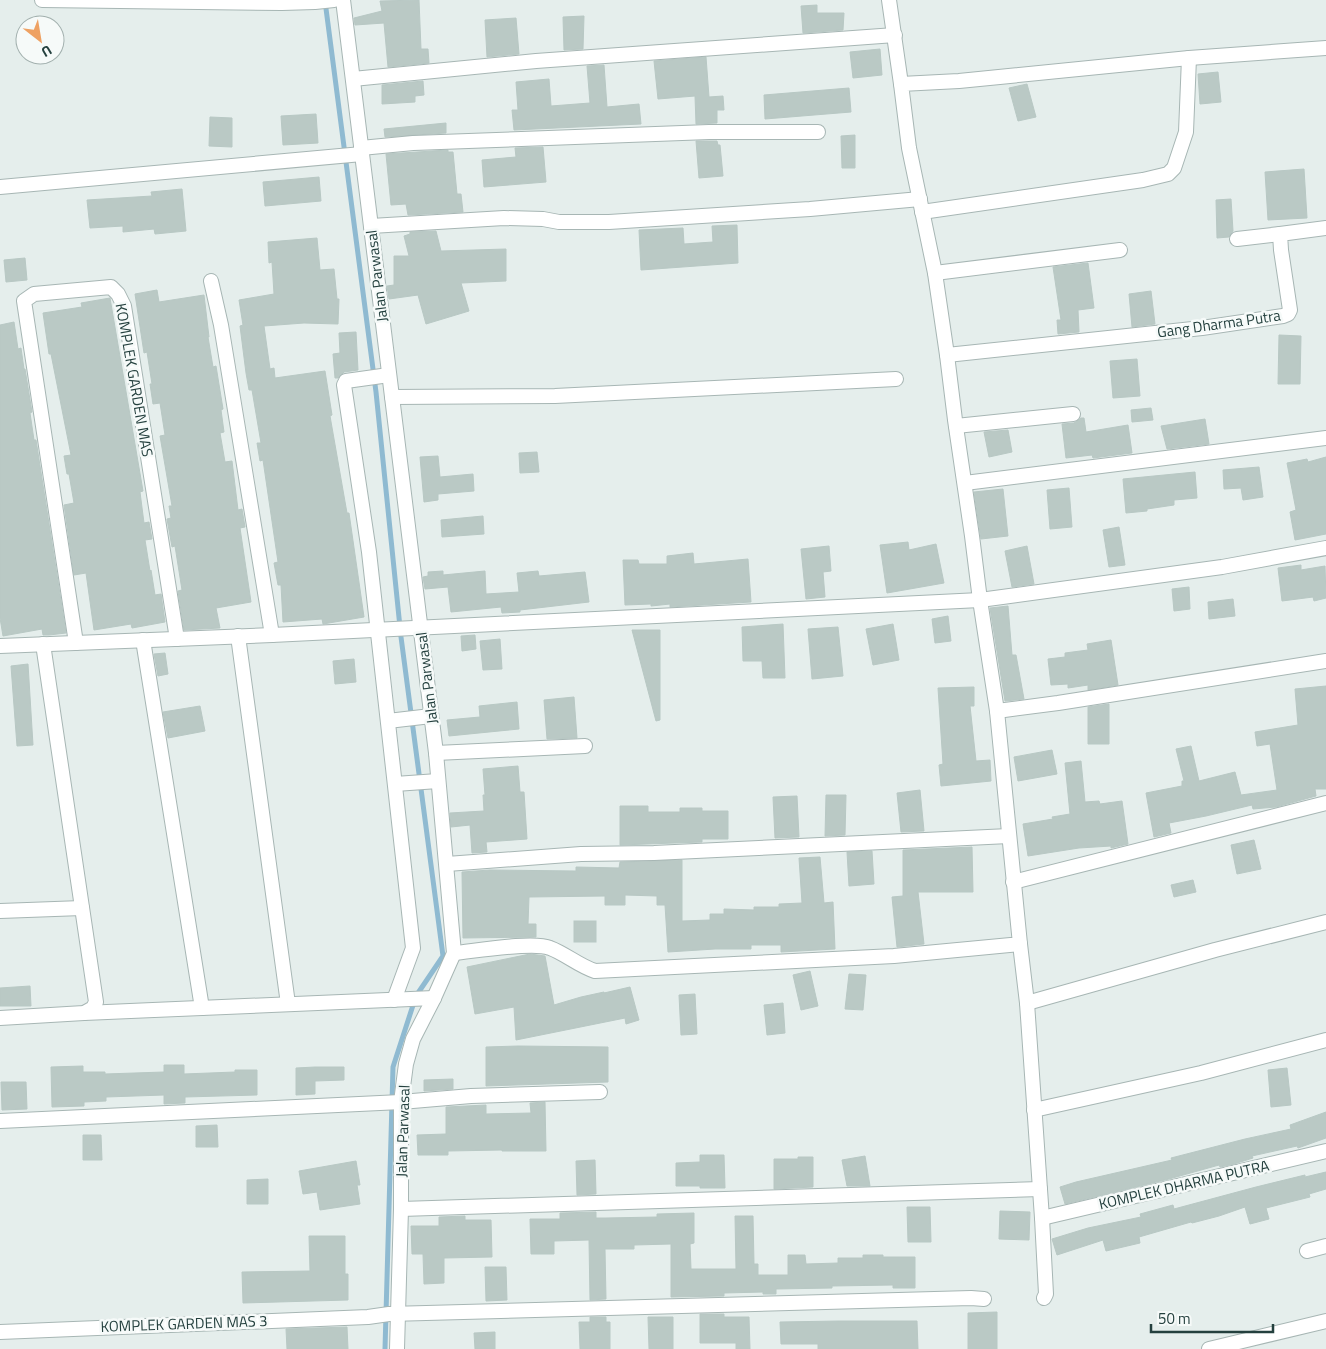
<svg xmlns="http://www.w3.org/2000/svg" width="1326" height="1349" font-family="'Titillium Web',sans-serif">
  <style>
    .lines { fill: none; stroke-linecap: round; stroke-linejoin: round }
    .stream { stroke: #8fbad1; stroke-width: 5 }
    .building { fill: #bac9c5; stroke: #b8c8c4 }
    .street-casing { stroke: #a7b6b4; stroke-width: 16 }
    .street { stroke: #fff; stroke-width: 14 }
    .labels { text-anchor: middle; stroke-width: 5; stroke-linejoin: round; paint-order: stroke }
    .street-label { font-size: 15px; fill: #24403e; stroke: #f6faf9 }
  </style>
  <rect width="100%" height="100%" fill="#e5eeec"/>
  <g class="lines">
    <!-- stream -->
    <path class="stream" d="M 325,1 L 376,392 L 401,637 L 443,956 L 416,996 L 393,1067 L 385,1349"/>
  </g>
  <!-- building -->
  <g class="building">
    <path d="M 419,0 L 421,49 L 428,49 L 429,63 L 388,67 L 384,23 L 355,25 L 354,18 L 382,11 L 380,1 Z"/>
    <path d="M 817,5 L 817,13 L 844,13 L 843,30 L 803,33 L 801,6 Z"/>
    <path d="M 584,16 L 583,49 L 564,50 L 563,17 Z"/>
    <path d="M 516,18 L 519,54 L 487,57 L 485,20 Z"/>
    <path d="M 880,49 L 882,75 L 853,78 L 850,52 Z"/>
    <path d="M 706,57 L 709,97 L 723,96 L 724,110 L 717,110 L 717,123 L 696,124 L 695,96 L 658,99 L 654,61 Z"/>
    <path d="M 604,65 L 607,107 L 639,104 L 641,124 L 514,130 L 512,110 L 518,110 L 516,82 L 549,79 L 551,106 L 590,103 L 587,66 Z"/>
    <path d="M 1218,72 L 1221,102 L 1200,104 L 1198,74 Z"/>
    <path d="M 423,81 L 424,95 L 415,96 L 415,102 L 382,104 L 382,85 Z"/>
    <path d="M 1027,84 L 1036,117 L 1018,121 L 1009,88 Z"/>
    <path d="M 849,88 L 851,112 L 765,119 L 764,95 Z"/>
    <path d="M 316,114 L 318,143 L 283,145 L 281,116 Z"/>
    <path d="M 210,117 L 232,118 L 232,147 L 209,146 Z"/>
    <path d="M 446,123 L 446,133 L 385,137 L 384,129 Z"/>
    <path d="M 855,135 L 855,168 L 842,168 L 841,136 Z"/>
    <path d="M 696,141 L 717,141 L 718,145 L 720,145 L 723,176 L 699,178 Z"/>
    <path d="M 543,147 L 546,182 L 484,187 L 482,160 L 516,157 L 515,148 Z"/>
    <path d="M 448,150 L 448,152 L 453,152 L 457,194 L 461,194 L 463,212 L 408,215 L 406,204 L 391,205 L 386,154 Z"/>
    <path d="M 1304,169 L 1307,218 L 1268,220 L 1265,172 Z"/>
    <path d="M 319,177 L 321,201 L 265,206 L 263,182 Z"/>
    <path d="M 182,189 L 186,231 L 155,234 L 154,229 L 123,232 L 123,226 L 90,228 L 87,200 L 152,196 L 151,192 Z"/>
    <path d="M 1231,199 L 1233,231 L 1229,237 L 1217,238 L 1216,200 Z"/>
    <path d="M 737,225 L 738,263 L 641,270 L 639,230 L 683,228 L 684,244 L 713,242 L 712,226 Z"/>
    <path d="M 436,231 L 441,251 L 506,249 L 506,281 L 461,283 L 469,311 L 426,324 L 418,295 L 389,299 L 387,286 L 394,285 L 394,256 L 409,256 L 404,236 L 410,234 L 410,232 Z"/>
    <path d="M 317,238 L 320,270 L 334,269 L 337,299 L 339,299 L 338,324 L 304,323 L 264,326 L 270,369 L 274,368 L 275,378 L 325,371 L 332,415 L 330,416 L 347,513 L 349,513 L 364,617 L 323,624 L 322,619 L 283,622 L 281,585 L 278,585 L 274,563 L 278,562 L 263,460 L 260,461 L 257,443 L 261,443 L 252,390 L 249,390 L 246,373 L 240,326 L 243,325 L 239,300 L 274,294 L 272,262 L 269,263 L 268,242 Z"/>
    <path d="M 25,258 L 27,280 L 6,282 L 4,260 Z"/>
    <path d="M 1088,263 L 1094,308 L 1078,310 L 1079,332 L 1058,334 L 1057,320 L 1061,320 L 1053,267 Z"/>
    <path d="M 157,290 L 159,302 L 204,295 L 209,337 L 208,337 L 213,367 L 216,366 L 223,409 L 221,410 L 224,432 L 220,433 L 225,462 L 232,461 L 238,510 L 242,509 L 245,527 L 240,528 L 251,602 L 216,608 L 220,628 L 184,630 L 178,591 L 182,590 L 175,546 L 172,547 L 167,519 L 171,518 L 169,506 L 172,506 L 160,436 L 165,435 L 160,403 L 153,404 L 150,384 L 152,384 L 147,352 L 144,353 L 135,294 Z"/>
    <path d="M 1151,291 L 1155,324 L 1132,327 L 1129,294 Z"/>
    <path d="M 110,298 L 143,491 L 140,492 L 144,523 L 149,522 L 152,539 L 145,540 L 150,571 L 151,570 L 155,595 L 161,594 L 165,622 L 132,628 L 131,624 L 94,630 L 86,573 L 74,575 L 64,505 L 74,503 L 69,474 L 67,474 L 64,456 L 71,455 L 51,354 L 49,354 L 43,313 L 82,307 L 81,303 Z"/>
    <path d="M 14,322 L 18,349 L 21,348 L 24,369 L 25,369 L 32,412 L 30,413 L 34,440 L 36,440 L 66,633 L 49,635 L 43,635 L 42,629 L 3,636 L 0,618 L 0,325 Z"/>
    <path d="M 356,332 L 358,370 L 344,372 L 338,378 L 335,378 L 333,354 L 340,353 L 339,333 Z"/>
    <path d="M 1279,335 L 1301,336 L 1300,384 L 1278,384 Z"/>
    <path d="M 1137,359 L 1140,396 L 1113,398 L 1110,361 Z"/>
    <path d="M 1151,408 L 1153,420 L 1132,422 L 1131,410 Z"/>
    <path d="M 1081,418 L 1084,418 L 1086,432 L 1128,425 L 1132,453 L 1093,458 L 1092,455 L 1066,458 L 1062,424 L 1074,423 Z"/>
    <path d="M 1205,419 L 1209,444 L 1167,449 L 1161,426 Z"/>
    <path d="M 1008,430 L 1012,452 L 989,457 L 984,432 Z"/>
    <path d="M 537,452 L 539,472 L 520,473 L 519,453 Z"/>
    <path d="M 438,456 L 440,477 L 473,474 L 474,491 L 438,494 L 438,500 L 424,502 L 420,457 Z"/>
    <path d="M 1326,457 L 1326,534 L 1295,540 L 1290,512 L 1296,510 L 1287,463 L 1307,459 L 1308,462 Z"/>
    <path d="M 1259,467 L 1263,497 L 1243,500 L 1241,488 L 1224,489 L 1223,470 Z"/>
    <path d="M 1195,472 L 1197,498 L 1174,500 L 1174,505 L 1147,509 L 1147,511 L 1126,513 L 1123,479 Z"/>
    <path d="M 1069,488 L 1072,527 L 1050,529 L 1047,490 Z"/>
    <path d="M 1003,489 L 1008,536 L 981,539 L 974,492 Z"/>
    <path d="M 483,516 L 484,534 L 442,537 L 441,520 Z"/>
    <path d="M 1119,527 L 1125,565 L 1109,567 L 1103,530 Z"/>
    <path d="M 908,542 L 909,550 L 936,544 L 944,583 L 887,593 L 880,545 Z"/>
    <path d="M 829,546 L 831,571 L 823,572 L 825,597 L 806,599 L 801,549 Z"/>
    <path d="M 1027,546 L 1034,584 L 1012,587 L 1005,551 Z"/>
    <path d="M 693,553 L 694,564 L 748,559 L 751,602 L 670,607 L 670,604 L 651,606 L 651,604 L 625,605 L 623,560 L 638,560 L 639,564 L 667,564 L 667,556 Z"/>
    <path d="M 1301,565 L 1301,570 L 1325,566 L 1326,598 L 1314,601 L 1313,597 L 1282,601 L 1278,568 Z"/>
    <path d="M 443,571 L 443,575 L 485,571 L 486,594 L 519,592 L 517,573 L 538,571 L 539,576 L 585,572 L 589,602 L 520,610 L 520,612 L 502,613 L 501,607 L 451,612 L 448,587 L 425,589 L 423,577 L 428,576 L 428,572 Z"/>
    <path d="M 1189,587 L 1190,609 L 1174,611 L 1172,589 Z"/>
    <path d="M 1233,599 L 1235,616 L 1209,619 L 1208,602 Z"/>
    <path d="M 1008,606 L 1012,655 L 1016,655 L 1024,699 L 1005,701 L 990,608 Z"/>
    <path d="M 948,616 L 951,641 L 935,643 L 932,619 Z"/>
    <path d="M 783,624 L 785,678 L 763,678 L 762,661 L 743,661 L 742,627 Z"/>
    <path d="M 893,624 L 899,660 L 873,665 L 866,629 Z"/>
    <path d="M 838,627 L 843,676 L 812,679 L 808,629 Z"/>
    <path d="M 632,630 L 660,630 L 660,720 L 656,721 Z"/>
    <path d="M 475,635 L 476,649 L 462,651 L 461,636 Z"/>
    <path d="M 500,639 L 502,669 L 483,670 L 480,641 Z"/>
    <path d="M 1111,640 L 1118,685 L 1088,690 L 1088,685 L 1068,688 L 1068,684 L 1051,685 L 1048,659 L 1065,657 L 1065,653 L 1088,650 L 1087,644 Z"/>
    <path d="M 165,653 L 168,674 L 158,676 L 154,654 Z"/>
    <path d="M 354,659 L 356,682 L 335,684 L 333,661 Z"/>
    <path d="M 28,664 L 33,745 L 17,746 L 11,666 Z"/>
    <path d="M 1326,686 L 1326,789 L 1315,789 L 1316,796 L 1276,807 L 1253,809 L 1252,805 L 1206,816 L 1169,823 L 1171,833 L 1154,837 L 1146,793 L 1182,786 L 1182,781 L 1184,781 L 1176,749 L 1191,746 L 1199,781 L 1235,772 L 1241,795 L 1277,790 L 1270,744 L 1257,746 L 1255,732 L 1298,725 L 1295,689 Z"/>
    <path d="M 974,687 L 974,706 L 970,706 L 976,761 L 990,760 L 991,781 L 941,786 L 939,765 L 943,764 L 938,688 Z"/>
    <path d="M 574,697 L 577,738 L 547,739 L 544,700 Z"/>
    <path d="M 517,702 L 519,729 L 449,736 L 447,720 L 480,717 L 479,706 Z"/>
    <path d="M 1109,704 L 1109,744 L 1088,744 L 1088,707 Z"/>
    <path d="M 200,706 L 205,731 L 168,738 L 163,712 Z"/>
    <path d="M 1052,750 L 1057,774 L 1018,781 L 1014,757 Z"/>
    <path d="M 1081,761 L 1085,802 L 1099,801 L 1100,804 L 1122,801 L 1128,844 L 1111,848 L 1111,846 L 1079,848 L 1028,856 L 1023,824 L 1053,819 L 1052,817 L 1070,814 L 1065,763 Z"/>
    <path d="M 518,766 L 520,792 L 524,792 L 527,839 L 486,842 L 487,852 L 472,853 L 470,825 L 451,827 L 450,813 L 484,811 L 483,795 L 485,795 L 483,769 Z"/>
    <path d="M 920,790 L 924,831 L 901,832 L 897,793 Z"/>
    <path d="M 826,795 L 846,795 L 845,835 L 825,836 Z"/>
    <path d="M 797,796 L 799,837 L 775,838 L 773,797 Z"/>
    <path d="M 620,806 L 648,806 L 648,812 L 680,812 L 680,808 L 702,808 L 702,811 L 728,811 L 728,839 L 702,839 L 702,842 L 620,845 Z"/>
    <path d="M 1254,840 L 1261,869 L 1237,874 L 1231,845 Z"/>
    <path d="M 972,847 L 973,892 L 918,892 L 924,944 L 897,947 L 892,897 L 903,896 L 903,850 Z"/>
    <path d="M 872,851 L 874,884 L 849,886 L 847,852 Z"/>
    <path d="M 820,857 L 824,903 L 833,902 L 835,949 L 781,952 L 781,945 L 751,945 L 751,949 L 715,949 L 668,952 L 665,905 L 657,905 L 657,896 L 625,895 L 625,905 L 605,905 L 605,896 L 529,897 L 528,924 L 536,924 L 536,937 L 463,938 L 462,872 L 490,870 L 576,871 L 576,867 L 619,868 L 620,862 L 682,860 L 682,921 L 710,920 L 710,914 L 724,914 L 724,909 L 754,910 L 754,907 L 779,907 L 779,904 L 802,903 L 799,858 Z"/>
    <path d="M 1193,880 L 1196,892 L 1174,897 L 1171,885 Z"/>
    <rect x="574" y="921" width="22" height="21"/>
    <path d="M 530,954 L 545,956 L 554,1005 L 581,997 L 604,992 L 604,993 L 630,987 L 639,1020 L 626,1024 L 625,1018 L 516,1040 L 514,1007 L 475,1014 L 467,967 Z"/>
    <path d="M 810,971 L 818,1006 L 801,1010 L 793,975 Z"/>
    <path d="M 849,974 L 866,975 L 863,1010 L 845,1009 Z"/>
    <path d="M 30,986 L 31,1006 L 0,1006 L 0,988 Z"/>
    <path d="M 695,994 L 697,1034 L 681,1035 L 679,995 Z"/>
    <path d="M 783,1003 L 785,1033 L 767,1035 L 764,1005 Z"/>
    <path d="M 518,1046 L 608,1047 L 608,1082 L 486,1086 L 486,1047 Z"/>
    <path d="M 164,1065 L 184,1065 L 184,1074 L 235,1072 L 235,1070 L 257,1070 L 257,1095 L 185,1097 L 185,1103 L 164,1104 L 164,1095 L 106,1097 L 106,1101 L 84,1102 L 84,1106 L 52,1107 L 51,1067 L 83,1066 L 83,1072 L 105,1072 L 105,1074 L 164,1072 Z"/>
    <path d="M 315,1067 L 344,1067 L 344,1080 L 315,1081 L 315,1094 L 296,1095 L 296,1068 Z"/>
    <path d="M 1287,1068 L 1291,1105 L 1271,1107 L 1268,1070 Z"/>
    <path d="M 453,1079 L 453,1089 L 424,1091 L 424,1080 Z"/>
    <path d="M 1,1082 L 26,1082 L 27,1109 L 2,1110 Z"/>
    <path d="M 545,1102 L 546,1151 L 502,1151 L 502,1150 L 448,1151 L 448,1155 L 418,1155 L 417,1135 L 446,1134 L 446,1107 L 486,1105 L 486,1114 L 531,1113 L 530,1103 Z"/>
    <path d="M 1326,1112 L 1326,1138 L 1298,1148 L 1297,1146 L 1252,1156 L 1253,1158 L 1234,1164 L 1220,1167 L 1219,1165 L 1169,1179 L 1065,1204 L 1060,1187 L 1076,1182 L 1172,1160 L 1171,1158 L 1245,1139 L 1291,1129 L 1290,1125 Z"/>
    <path d="M 217,1125 L 218,1147 L 196,1147 L 196,1126 Z"/>
    <path d="M 83,1135 L 101,1135 L 102,1160 L 83,1160 Z"/>
    <path d="M 700,1155 L 724,1155 L 725,1188 L 700,1188 L 700,1186 L 676,1186 L 676,1163 L 700,1162 Z"/>
    <path d="M 865,1156 L 870,1186 L 847,1186 L 842,1160 Z"/>
    <path d="M 798,1157 L 813,1157 L 813,1187 L 774,1189 L 774,1159 L 798,1159 Z"/>
    <path d="M 595,1160 L 596,1194 L 577,1195 L 576,1161 Z"/>
    <path d="M 356,1161 L 360,1185 L 357,1185 L 360,1204 L 320,1210 L 317,1192 L 303,1194 L 299,1171 Z"/>
    <path d="M 1326,1172 L 1326,1189 L 1309,1194 L 1310,1197 L 1266,1208 L 1269,1219 L 1250,1224 L 1245,1207 L 1219,1216 L 1192,1223 L 1191,1222 L 1139,1237 L 1140,1243 L 1106,1251 L 1103,1240 L 1057,1255 L 1052,1239 L 1088,1228 L 1141,1217 L 1140,1214 L 1173,1205 L 1174,1209 L 1256,1187 L 1305,1175 L 1305,1177 Z"/>
    <path d="M 268,1179 L 268,1204 L 247,1204 L 247,1180 Z"/>
    <path d="M 907,1207 L 930,1207 L 931,1242 L 908,1242 Z"/>
    <path d="M 1000,1211 L 1030,1212 L 1029,1240 L 999,1239 Z"/>
    <path d="M 596,1212 L 596,1218 L 606,1218 L 657,1217 L 657,1214 L 694,1213 L 694,1243 L 690,1244 L 691,1269 L 736,1269 L 735,1216 L 753,1216 L 754,1264 L 758,1264 L 758,1275 L 788,1275 L 788,1255 L 805,1255 L 806,1264 L 838,1263 L 838,1258 L 863,1258 L 863,1255 L 883,1255 L 883,1257 L 915,1257 L 915,1288 L 893,1288 L 893,1285 L 832,1286 L 832,1288 L 776,1289 L 776,1294 L 763,1294 L 763,1292 L 724,1293 L 724,1296 L 671,1297 L 671,1244 L 634,1245 L 634,1249 L 605,1249 L 606,1299 L 590,1300 L 589,1240 L 554,1241 L 554,1254 L 531,1254 L 530,1219 L 560,1219 L 560,1213 Z"/>
    <path d="M 465,1216 L 465,1220 L 491,1220 L 492,1257 L 444,1258 L 444,1283 L 424,1284 L 423,1254 L 412,1254 L 411,1226 L 439,1226 L 439,1217 Z"/>
    <path d="M 309,1236 L 345,1236 L 345,1274 L 348,1274 L 348,1300 L 243,1303 L 242,1272 L 310,1271 Z"/>
    <path d="M 485,1267 L 506,1267 L 507,1300 L 486,1301 Z"/>
    <path d="M 997,1312 L 997,1349 L 968,1349 L 968,1313 Z"/>
    <path d="M 700,1314 L 724,1314 L 724,1317 L 749,1317 L 750,1349 L 736,1349 L 736,1343 L 700,1343 Z"/>
    <path d="M 590,1317 L 606,1317 L 606,1322 L 610,1322 L 610,1349 L 580,1349 L 579,1322 L 590,1322 Z"/>
    <path d="M 648,1317 L 673,1317 L 673,1349 L 649,1349 Z"/>
    <path d="M 839,1321 L 917,1321 L 918,1349 L 818,1349 L 818,1344 L 781,1344 L 780,1322 Z"/>
    <path d="M 347,1327 L 348,1349 L 287,1349 L 286,1329 Z"/>
    <path d="M 495,1332 L 495,1349 L 475,1349 L 474,1333 Z"/>
  </g>
  <g class="lines">
    <!-- street casing -->
    <g class="street-casing">
      <g id="street">
        <path d="M 42,0 L 282,3 L 315,2 L 334,0"/>
        <path d="M 343,0 L 436,753 L 454,953 L 434,998 L 413,1039 L 406,1064 L 401,1102 L 401,1209 L 397,1349"/>
        <path d="M 889,0 L 901,84"/>
        <path d="M 353,79 L 536,61 L 895,35"/>
        <path d="M 361,148 L 413,143 L 709,132 L 818,132"/>
        <path d="M 0,187 L 362,154"/>
        <path d="M 922,212 L 1143,180 L 1168,174 L 1174,168 L 1186,132 L 1189,58"/>
        <path d="M 371,226 L 504,218 L 543,219 L 559,222 L 609,222 L 810,209 L 920,199"/>
        <path d="M 1237,239 L 1280,234"/>
        <path d="M 935,273 L 1120,250"/>
        <path d="M 211,281 L 221,325 L 272,635"/>
        <path d="M 947,355 L 1202,328 L 1283,316 L 1288,314 L 1290,310 L 1281,250 L 1280,234 L 1326,228"/>
        <path d="M 389,375 L 346,381 L 344,385 L 369,552 L 413,948 L 394,1000"/>
        <path d="M 392,397 L 555,396 L 896,379"/>
        <path d="M 956,426 L 1073,414"/>
        <path d="M 965,483 L 1326,438"/>
        <path d="M 238,636 L 288,1004"/>
        <path d="M 143,640 L 202,1008"/>
        <path d="M 76,643 L 24,301 L 34,294 L 111,287 L 118,294 L 124,306 L 177,639"/>
        <path d="M 0,646 L 272,635 L 980,600 L 1222,567 L 1326,548"/>
        <path d="M 997,711 L 1058,703 L 1326,661"/>
        <path d="M 388,721 L 431,716"/>
        <path d="M 436,753 L 585,746"/>
        <path d="M 395,784 L 438,781"/>
        <path d="M 447,864 L 581,854 L 654,853 L 1009,836"/>
        <path d="M 1013,882 L 1326,803"/>
        <path d="M 0,911 L 82,908"/>
        <path d="M 1020,944 L 1027,1003 L 1042,1218 L 1046,1294 L 1044,1298"/>
        <path d="M 454,953 C 475,951 533,941 550,948 C 566,954 579,966 595,971 L 894,956 L 1020,944 L 997,711 L 980,600 L 972,536 L 955,420 L 947,355 L 935,273 L 909,148 L 901,84 L 959,81 L 1189,58 L 1326,48"/>
        <path d="M 1027,1003 L 1215,950 L 1326,922"/>
        <path d="M 84,1013 L 434,998"/>
        <path d="M 0,1018 L 84,1013 L 93,1008 L 96,1002 L 43,644"/>
        <path d="M 1034,1110 L 1201,1073 L 1326,1040"/>
        <path d="M 0,1121 L 401,1102 L 471,1096 L 600,1092"/>
        <path d="M 401,1209 L 1040,1189"/>
        <path d="M 1042,1218 L 1326,1151"/>
        <path d="M 1307,1251 L 1326,1246"/>
        <path d="M 0,1332 L 368,1317 L 389,1314 L 971,1298 L 984,1299"/>
        <path d="M 1209,1349 L 1326,1321"/>
      </g>
    </g>
    <!-- street -->
    <use href="#street" class="street"/>
  </g>
  <g class="labels">
    <!-- street labels -->
    <g class="street-label">
      <text transform="translate(377 276) rotate(-97)" y="5">Jalan Parwasal</text>
      <text transform="translate(1219 324) rotate(-8)" y="5">Gang Dharma Putra</text>
      <text transform="translate(134 380) rotate(80)" y="5">KOMPLEK GARDEN MAS</text>
      <text transform="translate(427 678) rotate(-97)" y="5">Jalan Parwasal</text>
      <text transform="translate(403 1131) rotate(-88)" y="5">Jalan Parwasal</text>
      <text transform="translate(1184 1185) rotate(-13)" y="5">KOMPLEK DHARMA PUTRA</text>
      <text transform="translate(184 1324) rotate(-2)" y="5">KOMPLEK GARDEN MAS 3</text>
    </g>
  </g>
  <!-- north arrow -->
  <g transform="translate(40 40) rotate(149)"><circle r="24" fill="#f6faf9" stroke="#a2b0ae"/>
  <path d="M0-4L9 19L0 12L-9 19Z" fill="#eea163"/>
  <text y="-8" font-size="14" font-weight="bold" text-anchor="middle" fill="#24403e">U</text>
  </g>
  <!-- scale -->
  <path d="M1151 1324v8h122v-8" fill="none" stroke="#24403e" stroke-width="2.5"/>
  <text x="1158" y="1324" font-size="15" fill="#24403e" stroke="#f6faf9" stroke-width="4" paint-order="stroke">50 m</text>
</svg>
